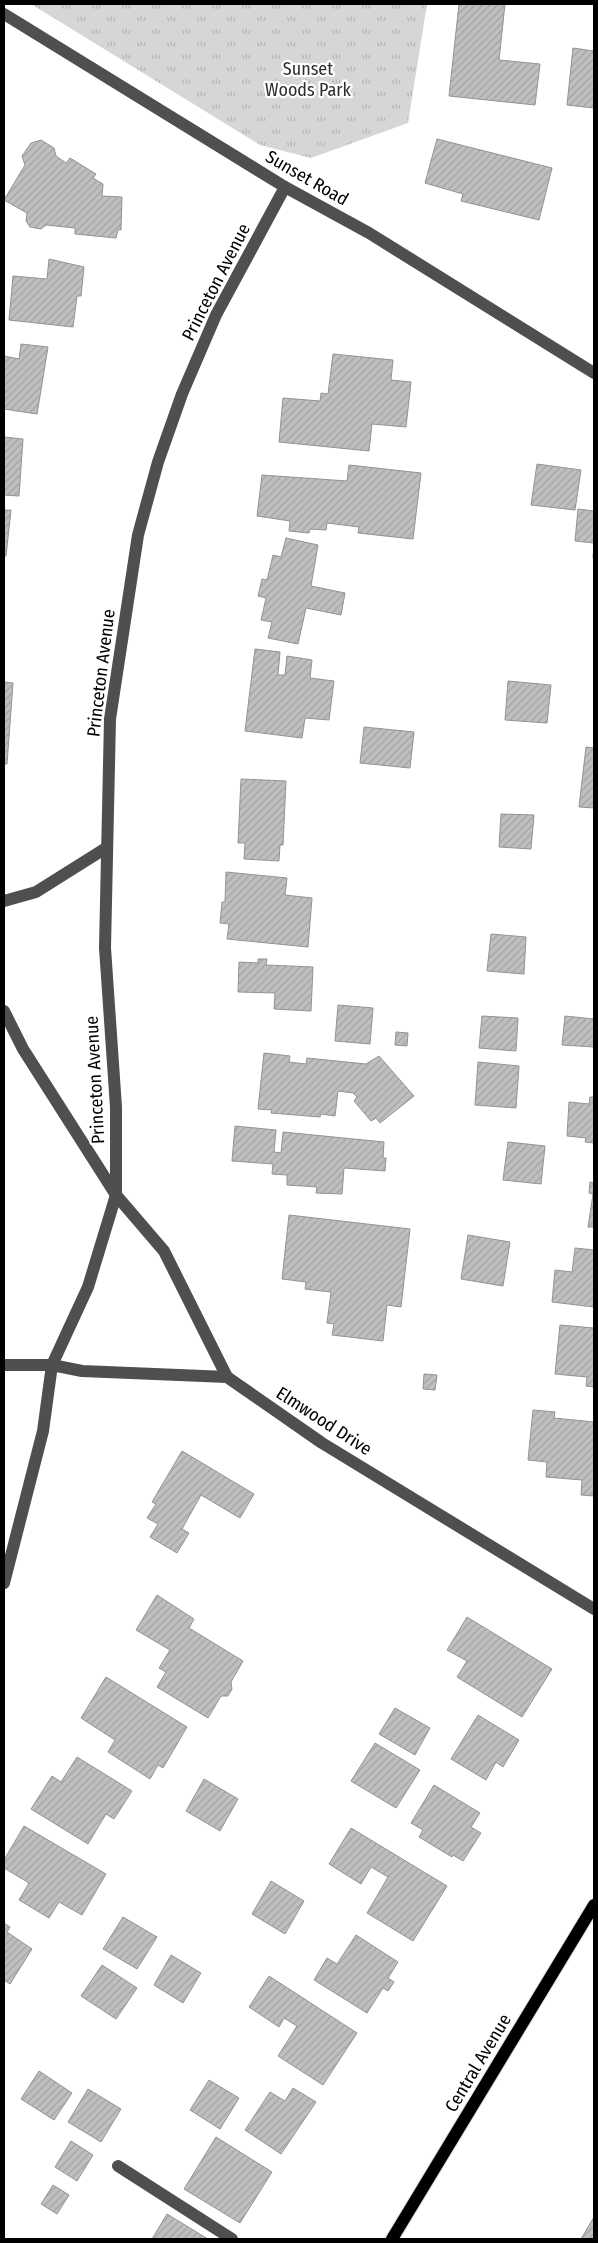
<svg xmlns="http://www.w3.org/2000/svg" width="598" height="2243" font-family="'Fira Sans Condensed',sans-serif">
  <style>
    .park { fill: url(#park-tufts) }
    .building { fill: url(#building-hatch); stroke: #939393 }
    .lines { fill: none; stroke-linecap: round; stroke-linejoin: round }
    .major-casing { stroke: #dbdbdb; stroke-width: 14 }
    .minor { stroke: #4f4f4f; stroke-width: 12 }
    .major { stroke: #000; stroke-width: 12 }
    .labels { text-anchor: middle; stroke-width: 4.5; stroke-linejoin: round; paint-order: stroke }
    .park-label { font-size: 18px; fill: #2d2d2d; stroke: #fff }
    .street-label { font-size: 18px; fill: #000; stroke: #fff }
  </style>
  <defs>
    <pattern id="park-tufts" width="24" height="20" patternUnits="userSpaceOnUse" patternTransform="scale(1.25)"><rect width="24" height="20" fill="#d6d6d6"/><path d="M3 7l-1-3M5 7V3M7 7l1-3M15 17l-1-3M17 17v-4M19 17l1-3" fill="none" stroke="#b6b6b6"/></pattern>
    <pattern id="building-hatch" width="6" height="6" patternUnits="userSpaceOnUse" patternTransform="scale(1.25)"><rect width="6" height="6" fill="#bfbfbf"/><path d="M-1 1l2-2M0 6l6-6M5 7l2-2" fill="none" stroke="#a2a2a2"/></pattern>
  </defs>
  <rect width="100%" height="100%" fill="#fff"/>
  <!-- park -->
  <path class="park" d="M 31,4 L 427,4 L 408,123 L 311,158 L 260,145 Z"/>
  <!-- building -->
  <g class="building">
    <path d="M 459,4 L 505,4 L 499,60 L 540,64 L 535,105 L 449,96 Z"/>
    <path d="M 573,48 L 594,51 L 594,108 L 567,105 Z"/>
    <path d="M 437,139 L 552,168 L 539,220 L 461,201 L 463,194 L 425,183 Z"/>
    <path d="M 41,140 L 54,148 L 56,156 L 66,163 L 70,158 L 96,174 L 93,178 L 103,184 L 102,196 L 122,197 L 121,230 L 118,230 L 116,238 L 75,234 L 75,228 L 46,225 L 41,229 L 30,227 L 26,221 L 27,213 L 4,200 L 25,165 L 22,156 L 31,143 Z"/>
    <path d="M 49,259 L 84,267 L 81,296 L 77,296 L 73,327 L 9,320 L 13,276 L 47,279 Z"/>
    <path d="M 21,344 L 48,347 L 37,414 L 4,409 L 4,356 L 19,359 Z"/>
    <path d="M 333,354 L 393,360 L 391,380 L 411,382 L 406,427 L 372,424 L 369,451 L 279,442 L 283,398 L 320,401 L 321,393 L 328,394 Z"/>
    <path d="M 4,437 L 23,439 L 19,496 L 4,495 Z"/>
    <path d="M 537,464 L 581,470 L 575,510 L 531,505 Z"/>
    <path d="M 349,465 L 421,473 L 413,539 L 358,533 L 359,527 L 327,523 L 326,530 L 310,529 L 309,533 L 289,531 L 290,521 L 257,516 L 262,475 L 347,481 Z"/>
    <path d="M 578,509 L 594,511 L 594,509 L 594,558 L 593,558 L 594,543 L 575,541 Z"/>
    <path d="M 4,510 L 11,510 L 6,556 L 4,556 Z"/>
    <path d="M 286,538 L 318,545 L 311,586 L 345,593 L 341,615 L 306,608 L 298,644 L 268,638 L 272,622 L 261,620 L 266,598 L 258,596 L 262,579 L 267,580 L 273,555 L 281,557 Z"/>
    <path d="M 255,649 L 280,652 L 278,675 L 285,675 L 287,656 L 312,660 L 310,678 L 334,681 L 329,720 L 305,718 L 302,738 L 245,731 Z"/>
    <path d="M 508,681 L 551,685 L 547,723 L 505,720 Z"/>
    <path d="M 4,682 L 13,683 L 7,764 L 4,764 Z"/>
    <path d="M 364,727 L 414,732 L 410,768 L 360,763 Z"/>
    <path d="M 586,747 L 594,748 L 594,808 L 579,807 Z"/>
    <path d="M 241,779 L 286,781 L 283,845 L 280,845 L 279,861 L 244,859 L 245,843 L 238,843 Z"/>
    <path d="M 501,814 L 534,815 L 531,849 L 499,847 Z"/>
    <path d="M 226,872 L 287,878 L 285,895 L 312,898 L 308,947 L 227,939 L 229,924 L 220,923 L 222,902 L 225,902 Z"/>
    <path d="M 491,934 L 526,937 L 524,974 L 487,971 Z"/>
    <path d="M 258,959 L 267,959 L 266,965 L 313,967 L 311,1011 L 274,1009 L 275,993 L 238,992 L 239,962 L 258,963 Z"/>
    <path d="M 338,1005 L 373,1008 L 370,1044 L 335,1041 Z"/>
    <path d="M 482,1016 L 518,1018 L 516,1051 L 479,1048 Z"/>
    <path d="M 565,1016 L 594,1019 L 594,1047 L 562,1045 Z"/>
    <path d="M 396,1032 L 408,1033 L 407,1046 L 395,1045 Z"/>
    <path d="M 264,1053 L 290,1056 L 289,1062 L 306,1064 L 307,1058 L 366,1064 L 379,1056 L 414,1096 L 380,1123 L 376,1118 L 371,1121 L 354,1101 L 357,1097 L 353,1093 L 338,1091 L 335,1116 L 321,1114 L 320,1117 L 271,1113 L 272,1110 L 258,1109 Z"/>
    <path d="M 478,1062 L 519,1066 L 516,1108 L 475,1105 Z"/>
    <path d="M 590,1097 L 594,1097 L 594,1143 L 585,1142 L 586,1138 L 567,1136 L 569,1102 L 589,1104 Z"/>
    <path d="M 235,1126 L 276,1130 L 274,1152 L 281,1153 L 283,1132 L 384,1142 L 383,1158 L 386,1158 L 385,1171 L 344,1168 L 342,1194 L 316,1193 L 317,1187 L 287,1185 L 287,1175 L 272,1174 L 273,1164 L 232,1161 Z"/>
    <path d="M 508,1142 L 545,1146 L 541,1184 L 503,1180 Z"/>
    <path d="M 594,1177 L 594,1227 L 588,1227 L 593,1194 L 589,1193 L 590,1182 L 594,1183 Z"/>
    <path d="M 289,1215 L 410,1229 L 401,1307 L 387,1305 L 383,1341 L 332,1335 L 334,1324 L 327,1323 L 331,1292 L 305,1289 L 306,1282 L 282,1279 Z"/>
    <path d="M 468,1235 L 510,1242 L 503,1286 L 461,1279 Z"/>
    <path d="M 575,1248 L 594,1250 L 594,1307 L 552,1302 L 555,1270 L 572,1272 Z"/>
    <path d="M 560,1325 L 594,1328 L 594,1387 L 586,1386 L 587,1377 L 555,1374 Z"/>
    <path d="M 424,1374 L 437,1375 L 435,1390 L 423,1389 Z"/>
    <path d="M 533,1410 L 555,1412 L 554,1418 L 594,1422 L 594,1496 L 581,1495 L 582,1480 L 546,1477 L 547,1462 L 528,1460 Z"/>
    <path d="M 182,1451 L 254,1494 L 240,1518 L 201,1495 L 182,1529 L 189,1533 L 177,1553 L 150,1537 L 158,1524 L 147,1518 L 156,1504 L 152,1502 Z"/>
    <path d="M 157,1595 L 194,1619 L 189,1628 L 243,1661 L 231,1682 L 232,1689 L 228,1696 L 221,1696 L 208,1718 L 157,1687 L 166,1672 L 159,1668 L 170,1650 L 136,1630 Z"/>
    <path d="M 467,1617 L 552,1669 L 522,1717 L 457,1677 L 467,1661 L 447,1650 Z"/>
    <path d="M 106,1677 L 187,1727 L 163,1768 L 158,1765 L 150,1779 L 108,1752 L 115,1740 L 81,1718 Z"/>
    <path d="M 395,1708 L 430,1728 L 415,1755 L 379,1734 Z"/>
    <path d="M 478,1715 L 519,1740 L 503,1767 L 496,1762 L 486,1780 L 451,1759 Z"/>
    <path d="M 375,1743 L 420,1770 L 396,1808 L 351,1781 Z"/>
    <path d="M 77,1757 L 132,1791 L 114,1819 L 106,1814 L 88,1844 L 31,1809 L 52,1776 L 61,1782 Z"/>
    <path d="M 204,1779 L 238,1799 L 220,1831 L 186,1811 Z"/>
    <path d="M 434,1785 L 480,1813 L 471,1827 L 481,1833 L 463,1861 L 453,1855 L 452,1857 L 419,1837 L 423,1830 L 411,1823 Z"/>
    <path d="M 24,1826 L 106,1874 L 82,1915 L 59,1902 L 49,1918 L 19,1900 L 29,1883 L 4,1868 L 4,1860 Z"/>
    <path d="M 351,1828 L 447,1886 L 413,1941 L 367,1913 L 388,1877 L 371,1867 L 361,1884 L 329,1864 Z"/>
    <path d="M 271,1881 L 304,1901 L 285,1934 L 252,1914 Z"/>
    <path d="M 123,1917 L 157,1937 L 137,1969 L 103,1949 Z"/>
    <path d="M 4,1923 L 10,1927 L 7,1932 L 32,1949 L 10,1984 L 4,1980 Z"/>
    <path d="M 356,1935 L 398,1962 L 388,1978 L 394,1982 L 388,1991 L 383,1988 L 367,2013 L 314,1980 L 327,1958 L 337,1964 Z"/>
    <path d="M 171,1955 L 201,1973 L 183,2003 L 154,1985 Z"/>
    <path d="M 102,1965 L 137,1988 L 116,2019 L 81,1996 Z"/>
    <path d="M 269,1976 L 357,2033 L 323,2085 L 278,2056 L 297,2026 L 284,2018 L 279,2027 L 249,2007 Z"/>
    <path d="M 39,2071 L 72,2093 L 54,2120 L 21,2099 Z"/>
    <path d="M 209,2080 L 239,2098 L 220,2129 L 190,2110 Z"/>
    <path d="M 293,2088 L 316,2102 L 281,2154 L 245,2130 L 270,2092 L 285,2101 Z"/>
    <path d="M 88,2089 L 121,2109 L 101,2142 L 68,2122 Z"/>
    <path d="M 216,2137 L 272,2172 L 240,2223 L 184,2189 Z"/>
    <path d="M 71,2141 L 93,2155 L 77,2181 L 55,2167 Z"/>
    <path d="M 53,2185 L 69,2195 L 57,2214 L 41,2204 Z"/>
    <path d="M 167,2214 L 208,2239 L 152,2239 Z"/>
    <path d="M 594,2217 L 594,2239 L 581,2239 Z"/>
  </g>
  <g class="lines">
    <!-- major casing -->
    <g class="major-casing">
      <path id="major" d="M 392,2239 L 594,1905"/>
    </g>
    <!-- minor -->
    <g class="minor">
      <path d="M 4,14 L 285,187 L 369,233 L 594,373"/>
      <path d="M 4,901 L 36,892 L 106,848"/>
      <path d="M 4,1011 L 23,1049 L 116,1195 L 164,1251 L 227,1377"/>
      <path d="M 4,1365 L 52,1365 L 82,1371 L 227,1377 L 322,1443 L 594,1609"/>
      <path d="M 4,1583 L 43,1431 L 52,1365 L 88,1287 L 116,1195 L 116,1107 L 105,948 L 110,719 L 138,535 L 158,462 L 182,394 L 216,315 L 285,187"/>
      <path d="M 118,2166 L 232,2239"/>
    </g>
    <!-- major -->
    <use href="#major" class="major"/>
  </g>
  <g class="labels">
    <!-- park labels -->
    <g class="park-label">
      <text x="308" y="75">Sunset<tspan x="308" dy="21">Woods Park</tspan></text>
    </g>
    <!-- street labels -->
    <g class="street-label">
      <text transform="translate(307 178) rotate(30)" y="6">Sunset Road</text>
      <text transform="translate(216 282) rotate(-63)" y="6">Princeton Avenue</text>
      <text transform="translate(101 673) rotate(-83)" y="6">Princeton Avenue</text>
      <text transform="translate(95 1080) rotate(-93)" y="6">Princeton Avenue</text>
      <text transform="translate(324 1421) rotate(33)" y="6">Elmwood Drive</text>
      <text transform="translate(478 2063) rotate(-59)" y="6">Central Avenue</text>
    </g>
  </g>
  <!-- border -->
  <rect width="598" height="2243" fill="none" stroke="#000000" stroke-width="10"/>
</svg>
